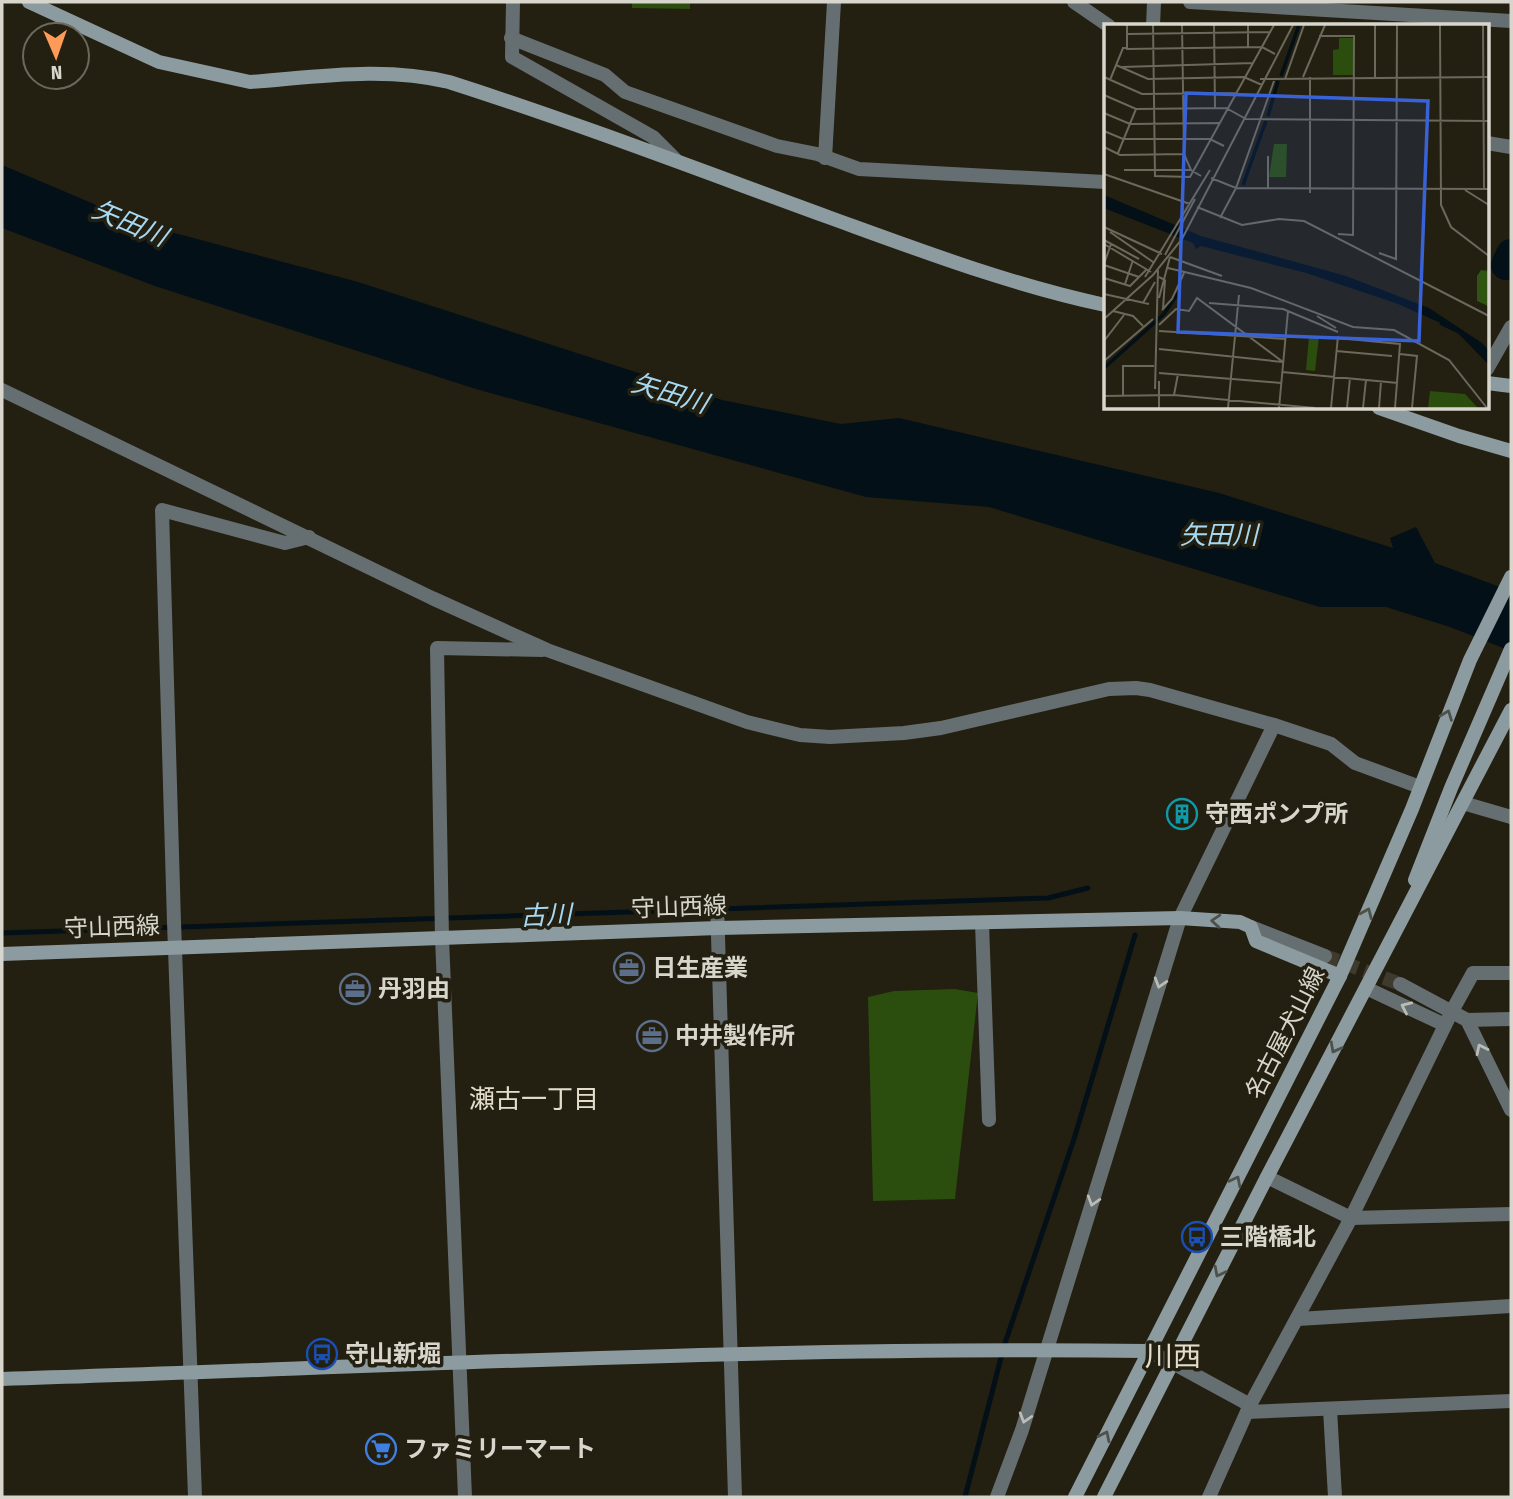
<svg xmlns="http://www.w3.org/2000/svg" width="1513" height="1499" font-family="'Fira Sans Condensed','Noto Sans JP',sans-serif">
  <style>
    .green { fill: #2b4d0e }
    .water { fill: #031017 }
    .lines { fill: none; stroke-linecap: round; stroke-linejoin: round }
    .stream { stroke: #031017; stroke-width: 5 }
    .river { stroke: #031017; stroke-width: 30 }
    .street-tunnel { stroke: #3e3a2d; stroke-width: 14; stroke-dasharray: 14 7; stroke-linecap: butt }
    .street { stroke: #656e70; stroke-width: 14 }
    .secondary { stroke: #8c9b9f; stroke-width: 14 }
    .oneway { stroke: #4d514a }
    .oneway2 { stroke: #bbbcb5 }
    .labels { text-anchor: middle; stroke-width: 7; stroke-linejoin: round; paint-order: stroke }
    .poi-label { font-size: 24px; font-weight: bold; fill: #d8d6cc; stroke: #231f11; text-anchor: start }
    .street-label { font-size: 24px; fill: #d8d6cc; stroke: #231f11 }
    .water-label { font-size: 26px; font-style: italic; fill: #a6d8f2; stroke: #231f11 }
    .neighbourhood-label { font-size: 26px; fill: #e3decb; stroke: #231f11 }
    .quarter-label { font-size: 28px; fill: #e3decb; stroke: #231f11 }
    .inset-river { fill: none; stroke: #031017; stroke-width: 3.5 }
    .inset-road { fill: none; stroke: #6b685c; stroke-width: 2 }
    .view { fill: #3962d6; fill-opacity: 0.15; stroke: #3962d6; stroke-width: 3.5 }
    .inset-edge { fill: none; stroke: #d8d6cc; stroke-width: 3.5 }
  </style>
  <rect width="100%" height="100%" fill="#231f11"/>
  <!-- green -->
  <g class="green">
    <path d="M 632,2 L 690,2 L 690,9 L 632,8 Z"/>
    <path d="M 955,989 L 978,993 L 955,1199 L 873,1201 L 868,997 L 894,991 Z"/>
  </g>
  <!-- water -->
  <path class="water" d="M 2,165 L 141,224 L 358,282 L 722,400 L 841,424 L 899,418 L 1219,493 L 1393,548 L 1390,538 L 1416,527 L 1435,563 L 1511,591 L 1511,651 L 1450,627 L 1386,607 L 1320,607 L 989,507 L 866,497 L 476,389 L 155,286 L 2,228 Z"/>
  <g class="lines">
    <!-- stream -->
    <g class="stream">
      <path d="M 2,933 L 1048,898 L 1088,888"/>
      <path d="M 965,1497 L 1004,1346 L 1074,1139 L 1135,935"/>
    </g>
    <!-- river -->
    <path class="river" d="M 1506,265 L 1511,254"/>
    <!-- street-tunnel -->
    <path class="street-tunnel" d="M 1325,956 L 1400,984"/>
    <!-- street -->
    <g class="street">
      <path d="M 513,2 L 512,57 L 653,137 L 675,159"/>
      <path d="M 1074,2 L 1109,26"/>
      <path d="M 1190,2 L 1511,21"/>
      <path d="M 1153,26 L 1154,2"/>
      <path d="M 511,38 L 605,75 L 625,92 L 777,146 L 817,154 L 859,169 L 1105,182"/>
      <path d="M 1487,143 L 1511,147"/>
      <path d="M 825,158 L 834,2"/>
      <path d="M 1487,369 L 1511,327"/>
      <path d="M 2,390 L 432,598 L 547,650 L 747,722 L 800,735 L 830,737 L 904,733 L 941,728 L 1109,689 L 1136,688 L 1150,690 L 1274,725 L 1331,744 L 1355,763 L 1420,787"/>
      <path d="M 1463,803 L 1511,817"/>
      <path d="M 717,903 L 735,1497"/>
      <path d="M 982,923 L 989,1120"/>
      <path d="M 1251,927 L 1325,956"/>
      <path d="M 1400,984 L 1467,1020 L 1511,1110"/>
      <path d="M 1366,988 L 1445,1025"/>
      <path d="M 1467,1020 L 1511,1019"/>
      <path d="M 1267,1177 L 1351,1218 L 1511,1214"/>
      <path d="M 1298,1319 L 1511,1306"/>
      <path d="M 1173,1363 L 1250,1405"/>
      <path d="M 1330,1409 L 1335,1497"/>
      <path d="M 1247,1412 L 1511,1401"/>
      <path d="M 195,1497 L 174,922 L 162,510 L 285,543 L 309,537"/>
      <path d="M 465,1497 L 442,938 L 437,648 L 542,650"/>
      <path d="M 997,1497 L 1022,1430 L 1180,918 L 1274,725"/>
      <path d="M 1209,1497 L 1250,1405 L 1351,1218 L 1452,1011 L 1473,973 L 1511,973"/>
    </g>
    <!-- secondary -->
    <g class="secondary">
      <path d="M 29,2 L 159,62 L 250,82 C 316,77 384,66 449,82 C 577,123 702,171 828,217 C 919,250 1011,285 1105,305"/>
      <path d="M 1487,383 L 1511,386"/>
      <path d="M 1379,408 L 1459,436 L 1511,451"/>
      <path d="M 1415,880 L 1451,788 L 1511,649"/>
      <path d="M 2,954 L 718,928 L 1180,918 L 1240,922 L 1251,927 L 1256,941 L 1340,976"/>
      <path d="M 2,1379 C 384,1367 765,1346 1148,1351 L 1173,1363"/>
      <path d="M 1075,1497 L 1340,976 L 1412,809 L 1470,660 L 1511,577"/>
      <path d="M 1104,1497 L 1267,1177 L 1511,710"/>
    </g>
  </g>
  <!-- one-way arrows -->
  <defs><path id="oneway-chevron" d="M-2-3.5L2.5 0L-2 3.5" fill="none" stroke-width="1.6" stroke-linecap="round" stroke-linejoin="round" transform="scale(1.75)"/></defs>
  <g class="oneway">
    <use href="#oneway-chevron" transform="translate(1447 715) rotate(-69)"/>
    <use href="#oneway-chevron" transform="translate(1367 913) rotate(-67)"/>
    <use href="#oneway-chevron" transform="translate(1216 921) rotate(-176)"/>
    <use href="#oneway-chevron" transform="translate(1335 1048) rotate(118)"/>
    <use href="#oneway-chevron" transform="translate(1236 1181) rotate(-63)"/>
    <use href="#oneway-chevron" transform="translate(1219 1272) rotate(117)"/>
    <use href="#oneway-chevron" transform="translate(1105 1436) rotate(-64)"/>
  </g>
  <g class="oneway2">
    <use href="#oneway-chevron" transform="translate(1160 983) rotate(107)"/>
    <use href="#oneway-chevron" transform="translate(1406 1007) rotate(-155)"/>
    <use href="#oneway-chevron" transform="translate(1481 1049) rotate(-116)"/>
    <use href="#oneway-chevron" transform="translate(1093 1201) rotate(107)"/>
    <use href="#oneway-chevron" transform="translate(1025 1418) rotate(107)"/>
  </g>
  <!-- icons -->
  <defs>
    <g id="building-ring" transform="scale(1.575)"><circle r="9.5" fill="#231f11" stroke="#0f9aa8" stroke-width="1.5"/><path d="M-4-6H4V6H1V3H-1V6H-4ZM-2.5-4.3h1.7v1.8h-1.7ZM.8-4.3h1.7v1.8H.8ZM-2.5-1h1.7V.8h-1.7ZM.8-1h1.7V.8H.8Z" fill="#0f9aa8"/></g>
    <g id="office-ring" transform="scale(1.575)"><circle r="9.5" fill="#231f11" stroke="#5c6f8a" stroke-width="1.5"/><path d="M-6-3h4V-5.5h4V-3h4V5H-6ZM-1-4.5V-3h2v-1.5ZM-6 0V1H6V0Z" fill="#5c6f8a"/></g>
    <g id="bus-ring" transform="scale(1.575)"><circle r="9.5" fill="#231f11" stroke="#1a4fb4" stroke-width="1.5"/><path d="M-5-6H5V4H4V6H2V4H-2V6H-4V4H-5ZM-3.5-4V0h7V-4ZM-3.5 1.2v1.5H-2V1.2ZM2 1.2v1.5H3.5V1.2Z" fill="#1a4fb4"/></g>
    <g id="supermarket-ring" transform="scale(1.575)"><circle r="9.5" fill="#231f11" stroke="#3f7fe0" stroke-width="1.5"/><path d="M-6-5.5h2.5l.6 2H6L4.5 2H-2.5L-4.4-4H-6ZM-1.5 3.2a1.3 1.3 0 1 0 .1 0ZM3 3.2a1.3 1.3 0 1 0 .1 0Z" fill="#3f7fe0"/></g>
  </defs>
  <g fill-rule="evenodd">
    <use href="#building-ring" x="1182" y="814"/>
    <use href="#office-ring" x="629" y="968"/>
    <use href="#office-ring" x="355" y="989"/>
    <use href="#office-ring" x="652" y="1036"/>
    <use href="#bus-ring" x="1197" y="1237"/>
    <use href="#bus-ring" x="322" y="1354"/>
    <use href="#supermarket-ring" x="381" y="1449"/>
  </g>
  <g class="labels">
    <!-- poi labels -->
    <g class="poi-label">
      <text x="1205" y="822">守西ポンプ所</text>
      <text x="652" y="976">日生産業</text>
      <text x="378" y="997">丹羽由</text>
      <text x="675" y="1044">中井製作所</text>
      <text x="1220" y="1245">三階橋北</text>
      <text x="345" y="1362">守山新堀</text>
      <text x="404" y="1457">ファミリーマート</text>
    </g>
    <!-- street labels -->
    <g class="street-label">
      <text transform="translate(679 907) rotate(-2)" y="8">守山西線</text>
      <text transform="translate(112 927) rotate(-2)" y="8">守山西線</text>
      <text transform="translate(1285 1033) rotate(-63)" y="8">名古屋犬山線</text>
    </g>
    <!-- water labels -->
    <g class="water-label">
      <text transform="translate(130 223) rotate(23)" y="9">矢田川</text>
      <text transform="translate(670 393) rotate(17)" y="9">矢田川</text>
      <text x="1219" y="544">矢田川</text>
      <text transform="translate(546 915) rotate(-2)" y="9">古川</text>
    </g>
    <!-- neighbourhood labels -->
    <g class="neighbourhood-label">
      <text x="534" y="1108">瀬古一丁目</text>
    </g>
    <!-- quarter labels -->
    <g class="quarter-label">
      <text x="1173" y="1366">川西</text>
    </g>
  </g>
  <!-- overview -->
  <g transform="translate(1104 24)">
    <rect width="385" height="385" fill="#231f11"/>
    <path d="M 235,14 L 249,14 L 249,51 L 229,51 L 229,26 L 235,25 ZM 170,120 L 183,120 L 182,153 L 165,153 ZM 205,312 L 215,312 L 211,347 L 202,346 ZM 326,367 L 361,370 L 374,384 L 324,384 Z" fill="#2b4d0e"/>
    <path d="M 377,246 L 385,247 L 384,282 L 373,277 L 373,252 Z" fill="#305411"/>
    <path d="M 0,171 L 97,212 L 242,252 L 325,284 L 378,319 L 385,327 L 385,341 L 350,305 L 294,280 L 202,249 L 97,222 L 92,225 L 89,219 L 0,184 Z" fill="#031017"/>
    <path class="inset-river" d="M 177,52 L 195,1M 164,92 L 174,57M 139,161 L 162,97M 336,299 L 357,309M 0,344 L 60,290 L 76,266"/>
    <path class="inset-road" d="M 23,1 L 23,25 L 158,23 L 171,30M 49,1 L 51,152 L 86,153 L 170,1M 78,1 L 80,130 L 87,146 L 97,152M 110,1 L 111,84M 144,1 L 144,23M 271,1 L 271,53M 336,1 L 337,181 L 347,203 L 385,232M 379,1 L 380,165M 24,10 L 166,8M 215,12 L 250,12 L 249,211 L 234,210M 12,41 L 44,55 L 140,53 L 158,61M 18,43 L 149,39M 0,53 L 38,70 L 132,69M 199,53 L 221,1M 156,55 L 385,53M 181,55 L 200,1M 6,56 L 19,24 L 23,24M 0,71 L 32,85 L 124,84M 124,85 L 142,95 L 385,97M 0,89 L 26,100 L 115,99M 0,107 L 19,115 L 106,115 L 120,122M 0,123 L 16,131 L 80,130M 14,129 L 32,85M 164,132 L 164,164M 20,146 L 87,146M 0,150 L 86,180M 107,154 L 132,164 L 385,165M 361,166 L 385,181M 206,169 L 206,53M 93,183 L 138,201 L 175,195 L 200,197 L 385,292M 116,194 L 132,164 L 170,57M 0,203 L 58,230M 6,208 L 49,238M 0,216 L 35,235M 0,220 L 47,248M 275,229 L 292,235 L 293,1M 61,231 L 91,175M 66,233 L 118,252M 0,240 L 7,220M 0,241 L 35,253M 64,244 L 147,264 L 249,303 L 290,306 L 345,336 L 383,384M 41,253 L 106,146M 55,253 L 61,256 L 59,285M 0,254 L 26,262 L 43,245M 21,260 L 29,236M 0,270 L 45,280M 55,274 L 66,233M 39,279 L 51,258M 105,279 L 179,285 L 234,308M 58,286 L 68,275 L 80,249M 9,287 L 29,292 L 39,302M 213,292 L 232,304M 0,295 L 49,251 L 78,215 L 189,1M 55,301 L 72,285 L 85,287 L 93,274 L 179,338M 55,307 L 182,315M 234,314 L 296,320 L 291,384M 0,317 L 20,291M 55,325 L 179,338M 232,327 L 288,332M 296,330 L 313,332 L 308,384M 0,337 L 49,295M 178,348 L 294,359M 55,349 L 177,359M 55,357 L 55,384M 51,365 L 54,246M 19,371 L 19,342 L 50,342M 70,371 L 74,350M 0,372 L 70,371 L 211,384M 124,384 L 135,271M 175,384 L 184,287M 227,384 L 234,312M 243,384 L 246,354M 259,384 L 262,356M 275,384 L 277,357"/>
    <path class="view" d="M 82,69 L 324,77 L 315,317 L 74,308 Z"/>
    <rect width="385" height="385" class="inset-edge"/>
  </g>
  <!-- border -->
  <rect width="1513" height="1499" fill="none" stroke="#d8d6cc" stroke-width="7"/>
  <!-- north arrow -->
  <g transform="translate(56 56) rotate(178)"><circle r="33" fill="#231f11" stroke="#6b685c" stroke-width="2"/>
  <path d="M0-5L12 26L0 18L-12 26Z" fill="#fe9b59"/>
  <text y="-10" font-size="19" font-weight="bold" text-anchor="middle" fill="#d8d6cc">N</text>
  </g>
</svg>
